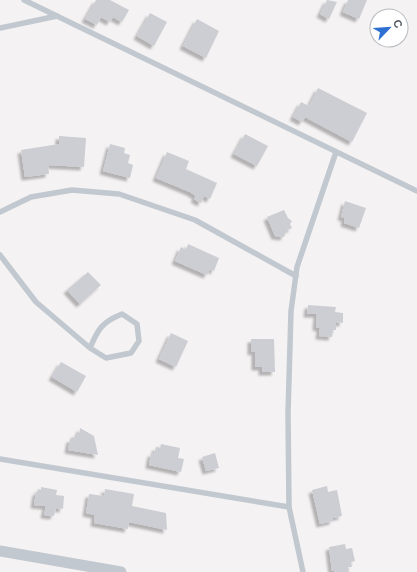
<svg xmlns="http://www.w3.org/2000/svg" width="417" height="572" font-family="'Work Sans',sans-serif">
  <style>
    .building { fill: #ccced4; filter: url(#shadow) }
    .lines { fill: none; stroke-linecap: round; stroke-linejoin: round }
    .service { stroke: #c1c8cf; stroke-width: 5.5 }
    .minor { stroke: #c1c8cf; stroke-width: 11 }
  </style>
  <defs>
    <filter id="shadow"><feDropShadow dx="-3.5" dy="3.5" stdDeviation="1" flood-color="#0004"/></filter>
  </defs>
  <rect width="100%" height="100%" fill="#f4f2f2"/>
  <!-- building -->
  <g class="building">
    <path d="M 96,0 L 110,0 L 129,10 L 122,22 L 113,17 L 110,22 L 101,17 L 97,25 L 85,19 Z"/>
    <path d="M 327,0 L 337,2 L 329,19 L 320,14 Z"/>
    <path d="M 348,0 L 367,0 L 359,19 L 343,12 Z"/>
    <path d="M 150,13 L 167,22 L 154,46 L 137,36 Z"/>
    <path d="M 197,19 L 219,31 L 206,58 L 183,46 Z"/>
    <path d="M 318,88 L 367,113 L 352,142 L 305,117 L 302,122 L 293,117 L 301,102 L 309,106 Z"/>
    <path d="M 245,134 L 268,146 L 257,166 L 234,154 Z"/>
    <path d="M 59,136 L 86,138 L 84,167 L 48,165 L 49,174 L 25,177 L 21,150 L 59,144 Z"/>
    <path d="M 110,144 L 125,148 L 124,153 L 130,155 L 128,163 L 133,165 L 130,178 L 103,171 Z"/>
    <path d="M 167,152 L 189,161 L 186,169 L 217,183 L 210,199 L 204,196 L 201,203 L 194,199 L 196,196 L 190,192 L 156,178 Z"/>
    <path d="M 345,201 L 366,208 L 359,228 L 344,223 L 345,218 L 341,217 Z"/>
    <path d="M 284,210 L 288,218 L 292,221 L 290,224 L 292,228 L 286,231 L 284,237 L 275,236 L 267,217 Z"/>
    <path d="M 188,244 L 219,258 L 214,271 L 210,269 L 207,275 L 175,261 L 181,247 L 186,250 Z"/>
    <path d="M 88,272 L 101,285 L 80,304 L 67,290 Z"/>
    <path d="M 308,305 L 336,307 L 335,312 L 343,313 L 343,323 L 336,322 L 336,330 L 333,330 L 332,337 L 319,336 L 320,328 L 316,327 L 317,314 L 307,314 Z"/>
    <path d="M 171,333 L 188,341 L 176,367 L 159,359 Z"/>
    <path d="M 251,339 L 274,339 L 275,372 L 262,372 L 262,367 L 255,367 L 255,351 L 251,352 Z"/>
    <path d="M 61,362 L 86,376 L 77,392 L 52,377 Z"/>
    <path d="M 80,428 L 94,436 L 98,455 L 68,450 L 70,439 L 74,439 L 75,434 L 79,435 Z"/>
    <path d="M 161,444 L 180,448 L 178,458 L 184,459 L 181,472 L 149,465 L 151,453 L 154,454 L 156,447 L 160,448 Z"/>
    <path d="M 215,453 L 219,468 L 206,471 L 202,457 Z"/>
    <path d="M 327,486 L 328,492 L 337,490 L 342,516 L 333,518 L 333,521 L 320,524 L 312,490 Z"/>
    <path d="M 41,487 L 57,490 L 56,495 L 64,496 L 63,509 L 56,508 L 54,516 L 44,515 L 46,506 L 34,505 L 36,492 L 38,492 L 38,489 L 41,490 Z"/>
    <path d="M 105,489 L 134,494 L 132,506 L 166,513 L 167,530 L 129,522 L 128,529 L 94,523 L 95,515 L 86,513 L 89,494 L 104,496 Z"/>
    <path d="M 345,544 L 346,549 L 352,548 L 355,561 L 351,562 L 352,567 L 348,567 L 349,572 L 334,572 L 334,570 L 332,571 L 329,547 Z"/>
  </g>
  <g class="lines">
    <!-- service -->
    <g class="service">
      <path d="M 24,0 L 417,191"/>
      <path d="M 0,28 L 57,16"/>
      <path d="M 0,212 L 31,197 L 72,190 L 119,194 L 195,220 L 296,276"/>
      <path d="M 0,255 L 36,302 L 90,348 L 106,358 L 131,353 L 139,341 L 137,324 L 122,314 C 102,322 98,329 90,348"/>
      <path d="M 0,459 L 289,507 L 303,572"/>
      <path d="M 289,507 L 288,413 L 291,311 L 297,267 L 336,152"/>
    </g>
    <!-- minor -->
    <path class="minor" d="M 0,551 L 121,572"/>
  </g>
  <!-- north arrow -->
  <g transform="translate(389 28) rotate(65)"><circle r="19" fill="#ffffff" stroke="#b7bbbf"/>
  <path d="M0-3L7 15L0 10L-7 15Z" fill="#2d6fd3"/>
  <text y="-6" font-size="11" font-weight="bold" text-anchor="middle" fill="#4b545e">С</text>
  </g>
</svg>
